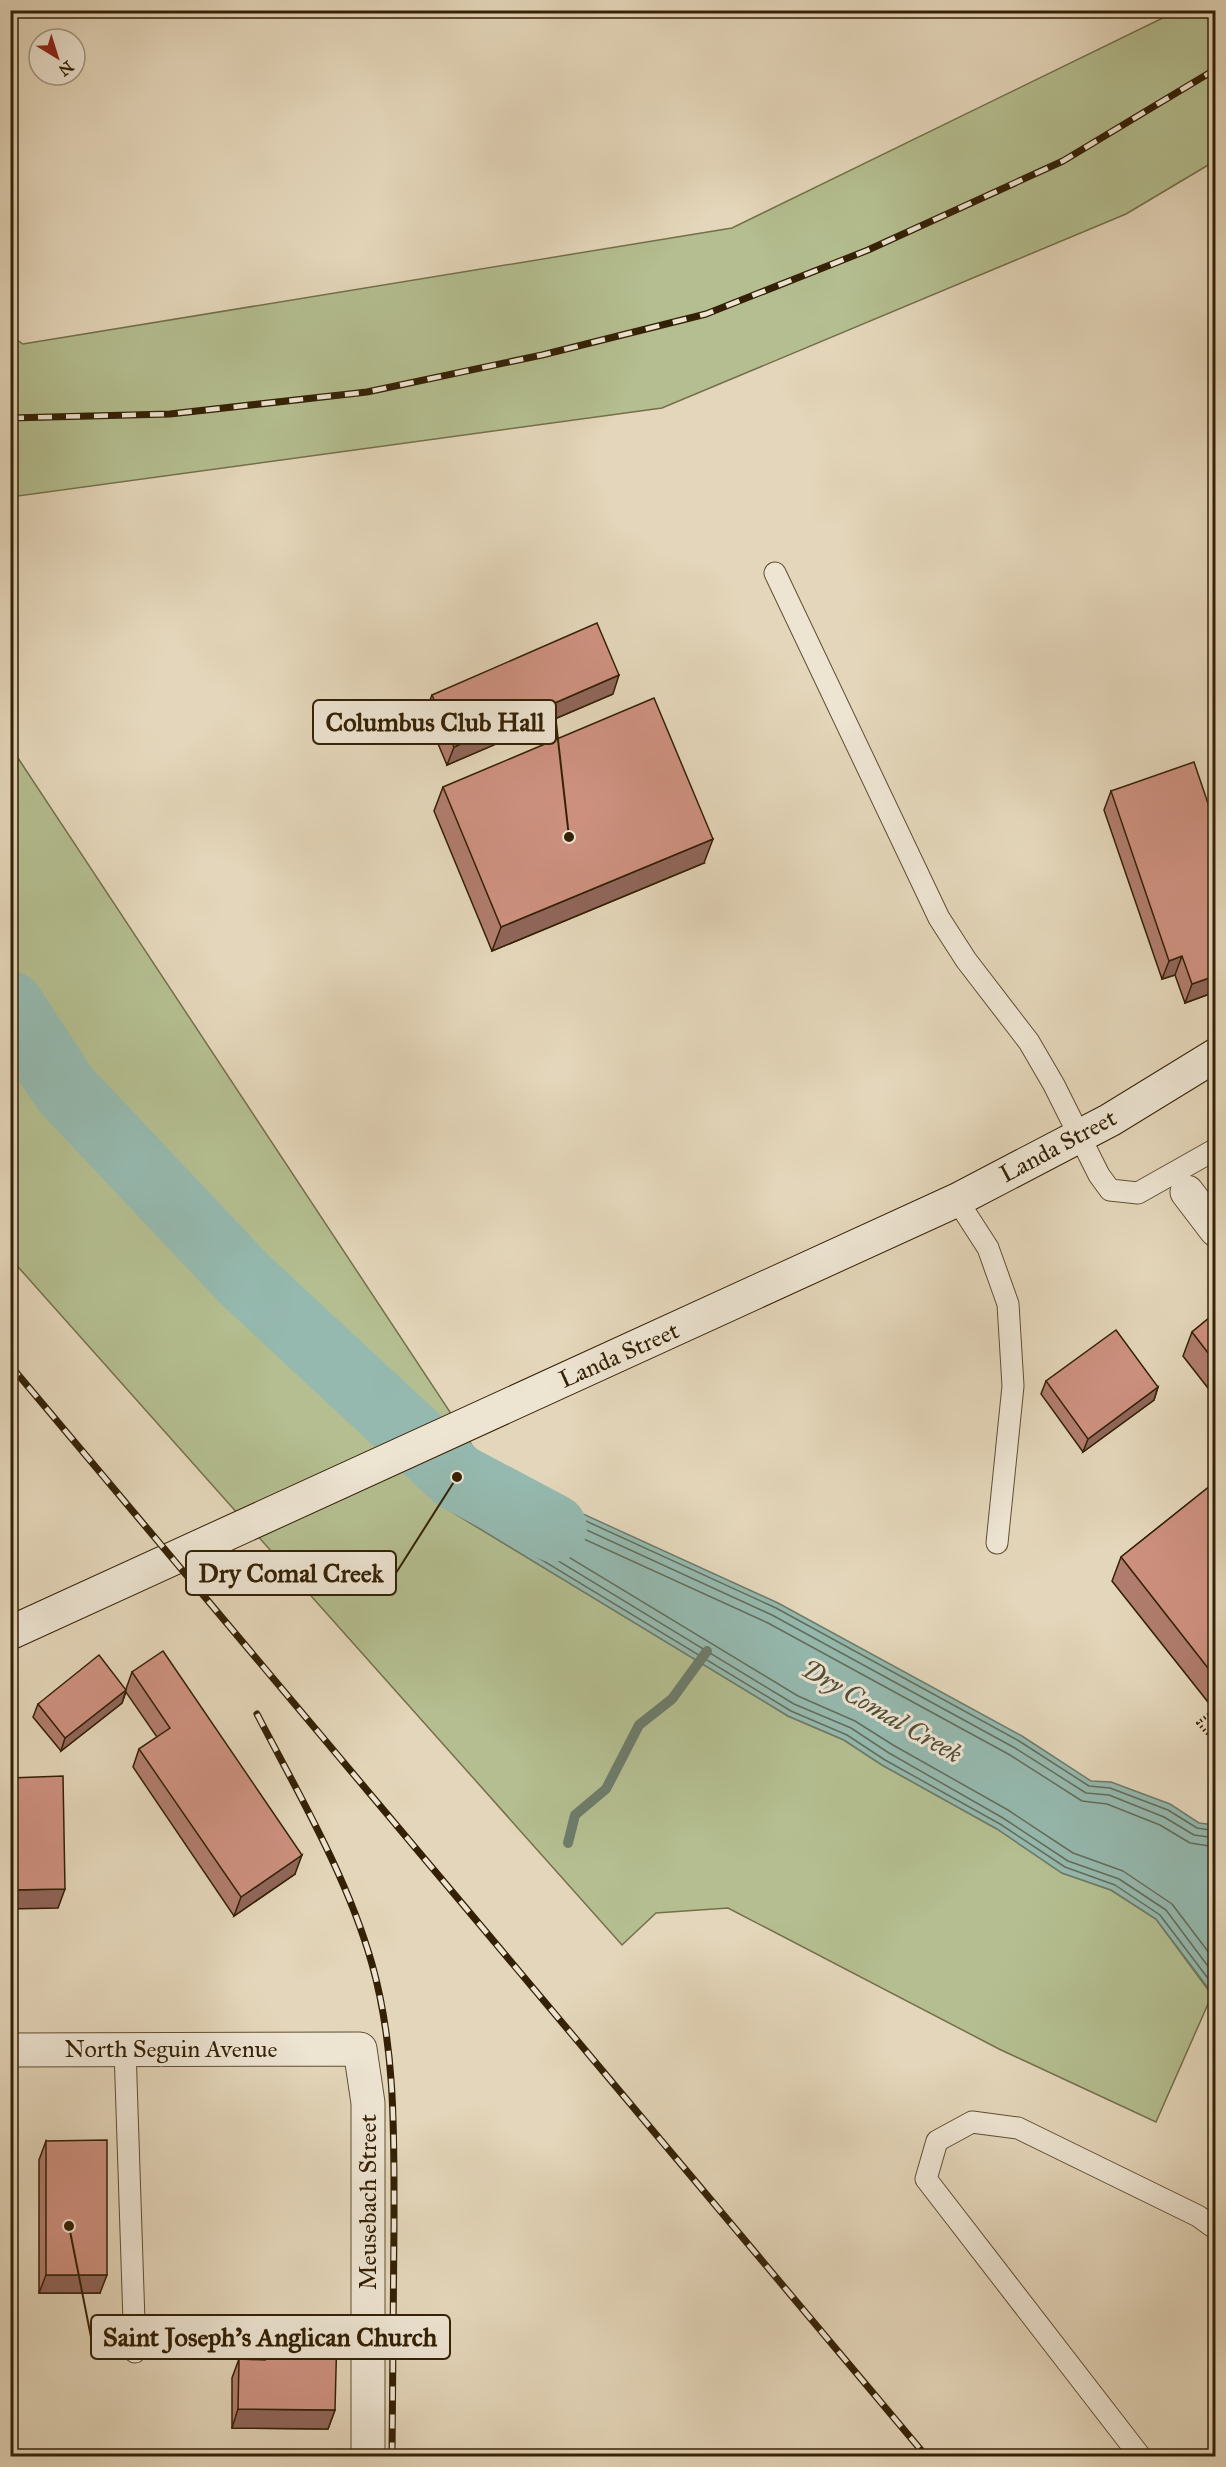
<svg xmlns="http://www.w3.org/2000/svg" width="1226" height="2467" font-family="'IM FELL Great Primer',serif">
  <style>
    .green { fill: #b4be90; stroke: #74704a; stroke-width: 1.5 }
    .water { fill: #95b9af; stroke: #6e7c6b; stroke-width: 1.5 }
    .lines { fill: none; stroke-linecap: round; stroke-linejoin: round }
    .shore { stroke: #646d5a; stroke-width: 1.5 }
    .stream { stroke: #6e7c6b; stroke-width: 10 }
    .river { stroke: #95b9af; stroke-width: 68 }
    .lane-casing { stroke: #604e32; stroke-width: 23 }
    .street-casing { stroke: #604e32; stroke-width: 35 }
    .secondary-casing { stroke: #342105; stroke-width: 35 }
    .path { stroke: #342105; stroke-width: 4; stroke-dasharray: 1.5 3; stroke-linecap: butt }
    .lane { stroke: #ede4d2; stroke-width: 21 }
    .street { stroke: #ede4d2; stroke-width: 33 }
    .secondary { stroke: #ede4d2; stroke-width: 33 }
    .rail-casing { stroke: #342105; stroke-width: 7 }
    .rail { stroke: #ede4d2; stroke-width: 4.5; stroke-dasharray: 14; stroke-linecap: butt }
    .wall { fill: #b17d6e; stroke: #342105; stroke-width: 1.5 }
    .shaded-wall { fill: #90665a; stroke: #342105; stroke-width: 1.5 }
    .building { fill: #ce9180; stroke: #342105; stroke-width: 1.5 }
    .labels { text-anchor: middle; stroke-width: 6; stroke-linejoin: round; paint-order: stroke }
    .street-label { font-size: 24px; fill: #342105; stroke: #ede4d2 }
    .water-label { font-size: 26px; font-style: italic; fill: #514f38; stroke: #ede4d2 }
    .leader { fill: none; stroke: #342105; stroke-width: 2 }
    .callout-dot { fill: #342105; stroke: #ede4d2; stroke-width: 2 }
    .callout { fill: #ede4d2; stroke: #342105; stroke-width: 2 }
    .callout-label { font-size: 26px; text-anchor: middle; font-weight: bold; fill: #342105 }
  </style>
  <rect width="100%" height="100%" fill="#e4d6ba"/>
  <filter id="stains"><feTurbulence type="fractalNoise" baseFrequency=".00333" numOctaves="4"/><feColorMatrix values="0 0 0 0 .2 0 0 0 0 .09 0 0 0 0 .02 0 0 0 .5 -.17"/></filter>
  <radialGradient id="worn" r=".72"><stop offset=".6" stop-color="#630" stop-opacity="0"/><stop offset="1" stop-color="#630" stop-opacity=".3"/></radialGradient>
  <!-- green -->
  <g class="green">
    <path d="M 1179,10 L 1215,11 L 1215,161 L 1126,214 L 662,408 L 11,497 L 11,336 L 23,344 L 732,228 Z"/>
    <path d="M 10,746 L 489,1471 L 444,1507 L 788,1716 L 844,1740 L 882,1765 L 997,1829 L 1062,1873 L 1111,1890 L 1156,1919 L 1212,1995 L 1156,2122 L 999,2049 L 728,1908 L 656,1913 L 622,1945 L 11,1259 Z"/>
  </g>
  <!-- water -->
  <path class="water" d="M 489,1471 L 778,1603 L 1022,1736 L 1091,1781 L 1111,1782 L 1170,1804 L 1199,1823 L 1215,1825 L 1215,1997 L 1156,1919 L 1111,1890 L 1062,1873 L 997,1829 L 882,1765 L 844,1740 L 788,1716 L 444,1507 Z"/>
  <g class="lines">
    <!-- shore -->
    <g class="shore">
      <path d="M 1216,1831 L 1197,1828 L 1168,1810 L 1110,1788 L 1089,1786 L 1019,1741 L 776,1608 L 492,1478 L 457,1505 L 458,1509 L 791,1711 L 847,1735 L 885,1760 L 1000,1824 L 1065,1867 L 1115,1885 L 1160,1915 L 1216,1989"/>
      <path d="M 1216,1838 L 1194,1835 L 1164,1817 L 1109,1795 L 1086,1793 L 1015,1748 L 772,1615 L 493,1487 L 470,1504 L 471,1508 L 794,1704 L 851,1728 L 889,1753 L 1003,1818 L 1068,1861 L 1119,1879 L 1166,1910 L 1216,1977"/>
      <path d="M 1216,1847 L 1190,1843 L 1160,1825 L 1107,1804 L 1082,1801 L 1010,1755 L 768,1623 L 494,1498 L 485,1503 L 486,1507 L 798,1696 L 855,1721 L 893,1745 L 1008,1810 L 1073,1853 L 1123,1871 L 1172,1904 L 1216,1962"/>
    </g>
    <!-- stream -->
    <path class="stream" d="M 568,1843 L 575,1815 L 606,1789 L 639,1725 L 672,1699 L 707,1651"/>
    <!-- river -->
    <path class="river" d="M 10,1005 L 65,1089 L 244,1279 L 457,1477 L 553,1528"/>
    <!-- lane casing -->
    <g class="lane-casing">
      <g id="lane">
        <path d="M 775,573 L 939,918 L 966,960 L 1029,1042 L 1054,1085 L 1099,1175 L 1110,1190 L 1138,1193 L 1216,1149"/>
        <path d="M 957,1200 L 988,1248 L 1008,1304 L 1013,1386 L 997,1543"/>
        <path d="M 125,2049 L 135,2352"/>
        <path d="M 1140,2456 L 926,2179 L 937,2141 L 972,2122 L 1018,2128 L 1198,2216 L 1216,2229"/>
      </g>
    </g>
    <!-- street casing -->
    <g class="street-casing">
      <g id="street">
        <path d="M 1187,1192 L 1216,1230"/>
        <path d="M 10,2050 L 360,2049 L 368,2103 L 368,2456"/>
      </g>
    </g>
    <!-- secondary casing -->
    <g class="secondary-casing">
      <path id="secondary" d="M 10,1633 L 957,1200 L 1110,1120 L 1216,1055"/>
    </g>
    <!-- path -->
    <path class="path" d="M 1216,1709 L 1198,1723 L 1216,1743"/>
    <!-- lane -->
    <use href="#lane" class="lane"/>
    <!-- street -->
    <use href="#street" class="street"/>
    <!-- secondary -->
    <use href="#secondary" class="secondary"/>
    <!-- rail casing -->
    <g class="rail-casing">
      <g id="rail">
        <path d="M 10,418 L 170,414 L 367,392 L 542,355 L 706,314 L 868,250 L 1063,161 L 1216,69"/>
        <path d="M 10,1365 L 926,2456"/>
        <path d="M 257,1714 C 299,1795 347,1876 372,1964 C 396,2049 394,2139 394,2225 C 393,2302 393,2379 392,2456"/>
      </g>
    </g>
    <!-- rail -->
    <use href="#rail" class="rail"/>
  </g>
  <!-- wall -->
  <g class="wall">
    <path d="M 613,694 L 447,765 L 425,713 L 432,695 Z"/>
    <path d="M 443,787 L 704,863 L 492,951 L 434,811 Z"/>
    <path d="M 1111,791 L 1215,992 L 1185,1003 L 1175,975 L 1162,979 L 1104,810 Z"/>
    <path d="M 1215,1313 L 1215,1397 L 1183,1356 L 1192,1332 Z"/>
    <path d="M 1046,1381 L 1158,1387 L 1154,1400 L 1083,1452 L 1041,1394 Z"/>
    <path d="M 1215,1482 L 1215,1704 L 1212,1707 L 1112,1581 L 1121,1557 Z"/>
    <path d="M 132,1672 L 295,1874 L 234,1916 L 133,1767 L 139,1749 L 157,1737 L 126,1692 L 122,1703 L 61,1751 L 33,1717 L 38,1704 L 126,1689 Z"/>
    <path d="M 46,2141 L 100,2293 L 39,2293 L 39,2160 Z"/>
    <path d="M 266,2330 L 335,2410 L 328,2429 L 232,2428 L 232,2378 L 239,2359 L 259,2359 L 259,2349 Z"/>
  </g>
  <!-- shaded-wall -->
  <g class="shaded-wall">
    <path d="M 619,675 L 613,694 L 447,765 L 454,747 Z"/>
    <path d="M 713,839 L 704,863 L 492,951 L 501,927 Z"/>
    <path d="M 1182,956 L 1175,975 L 1162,979 L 1169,961 Z"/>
    <path d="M 1215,976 L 1215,992 L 1185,1003 L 1192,984 Z"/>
    <path d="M 1158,1387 L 1154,1400 L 1083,1452 L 1088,1439 Z"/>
    <path d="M 126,1690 L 122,1703 L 61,1751 L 65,1738 Z"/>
    <path d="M 1215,1697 L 1215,1704 L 1212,1707 Z"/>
    <path d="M 302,1855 L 295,1874 L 234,1916 L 241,1897 Z"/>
    <path d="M 65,1889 L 58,1908 L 10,1909 L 10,1890 Z"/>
    <path d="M 46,2275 L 107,2275 L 100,2293 L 39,2293 Z"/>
    <path d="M 238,2409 L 335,2410 L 328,2429 L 232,2428 Z"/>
  </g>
  <!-- building -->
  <g class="building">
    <path d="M 597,623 L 619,675 L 454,747 L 432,695 Z"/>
    <path d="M 654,698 L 713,839 L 501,927 L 443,787 Z"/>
    <path d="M 1194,762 L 1215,824 L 1215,976 L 1192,984 L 1182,956 L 1169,961 L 1111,791 Z"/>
    <path d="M 1215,1313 L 1215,1362 L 1192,1332 Z"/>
    <path d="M 1116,1330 L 1158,1387 L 1088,1439 L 1046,1381 Z"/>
    <path d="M 1215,1482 L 1215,1677 L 1121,1557 Z"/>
    <path d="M 163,1651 L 302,1855 L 241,1897 L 139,1749 L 170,1728 L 132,1672 Z"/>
    <path d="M 99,1655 L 126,1690 L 65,1738 L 38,1704 Z"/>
    <path d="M 63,1776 L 65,1889 L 11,1890 L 10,1778 Z"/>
    <path d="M 107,2140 L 107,2275 L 46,2275 L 46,2141 Z"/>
    <path d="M 266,2330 L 337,2331 L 335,2410 L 238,2409 L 239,2359 L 265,2360 Z"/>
  </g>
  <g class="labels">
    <!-- street labels -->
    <g class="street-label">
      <text transform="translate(1058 1146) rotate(-28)" y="8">Landa Street</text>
      <text transform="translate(619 1355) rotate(-24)" y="8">Landa Street</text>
      <text x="171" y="2057">North Seguin Avenue</text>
      <text transform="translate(368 2202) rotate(-90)" y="8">Meusebach Street</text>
    </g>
    <!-- water labels -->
    <g class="water-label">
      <text transform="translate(882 1711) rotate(30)" y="9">Dry Comal Creek</text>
    </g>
  </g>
  <!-- callouts -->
  <path class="leader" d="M569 837L556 722M457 1477L396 1573M69 2226L91 2337"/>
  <g class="callout-dot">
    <circle cx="569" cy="837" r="6"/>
    <circle cx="457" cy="1477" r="6"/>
    <circle cx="69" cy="2226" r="6"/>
  </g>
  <g class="callout">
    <rect x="313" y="700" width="243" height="44" rx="6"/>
    <rect x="186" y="1551" width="210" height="44" rx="6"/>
    <rect x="91" y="2315" width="359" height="44" rx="6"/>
  </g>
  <g class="callout-label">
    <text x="435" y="731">Columbus Club Hall</text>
    <text x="291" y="1582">Dry Comal Creek</text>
    <text x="270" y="2346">Saint Joseph's Anglican Church</text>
  </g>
  <!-- margin -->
  <rect width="1226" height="2467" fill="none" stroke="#e4d6ba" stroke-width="36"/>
  <rect x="12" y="12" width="1202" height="2443" fill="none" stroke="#342105" stroke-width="3"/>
  <rect x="18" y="18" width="1190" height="2431" fill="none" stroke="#342105" stroke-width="1.5"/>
  <!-- north arrow -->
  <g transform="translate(57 57) rotate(142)"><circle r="28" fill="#ede4d2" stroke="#a39680" stroke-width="1.5"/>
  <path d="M0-4.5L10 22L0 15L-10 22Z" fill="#8f2418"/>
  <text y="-9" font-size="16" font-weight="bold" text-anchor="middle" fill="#342105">N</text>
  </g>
  <rect width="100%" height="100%" filter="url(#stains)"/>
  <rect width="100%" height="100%" fill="url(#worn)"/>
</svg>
